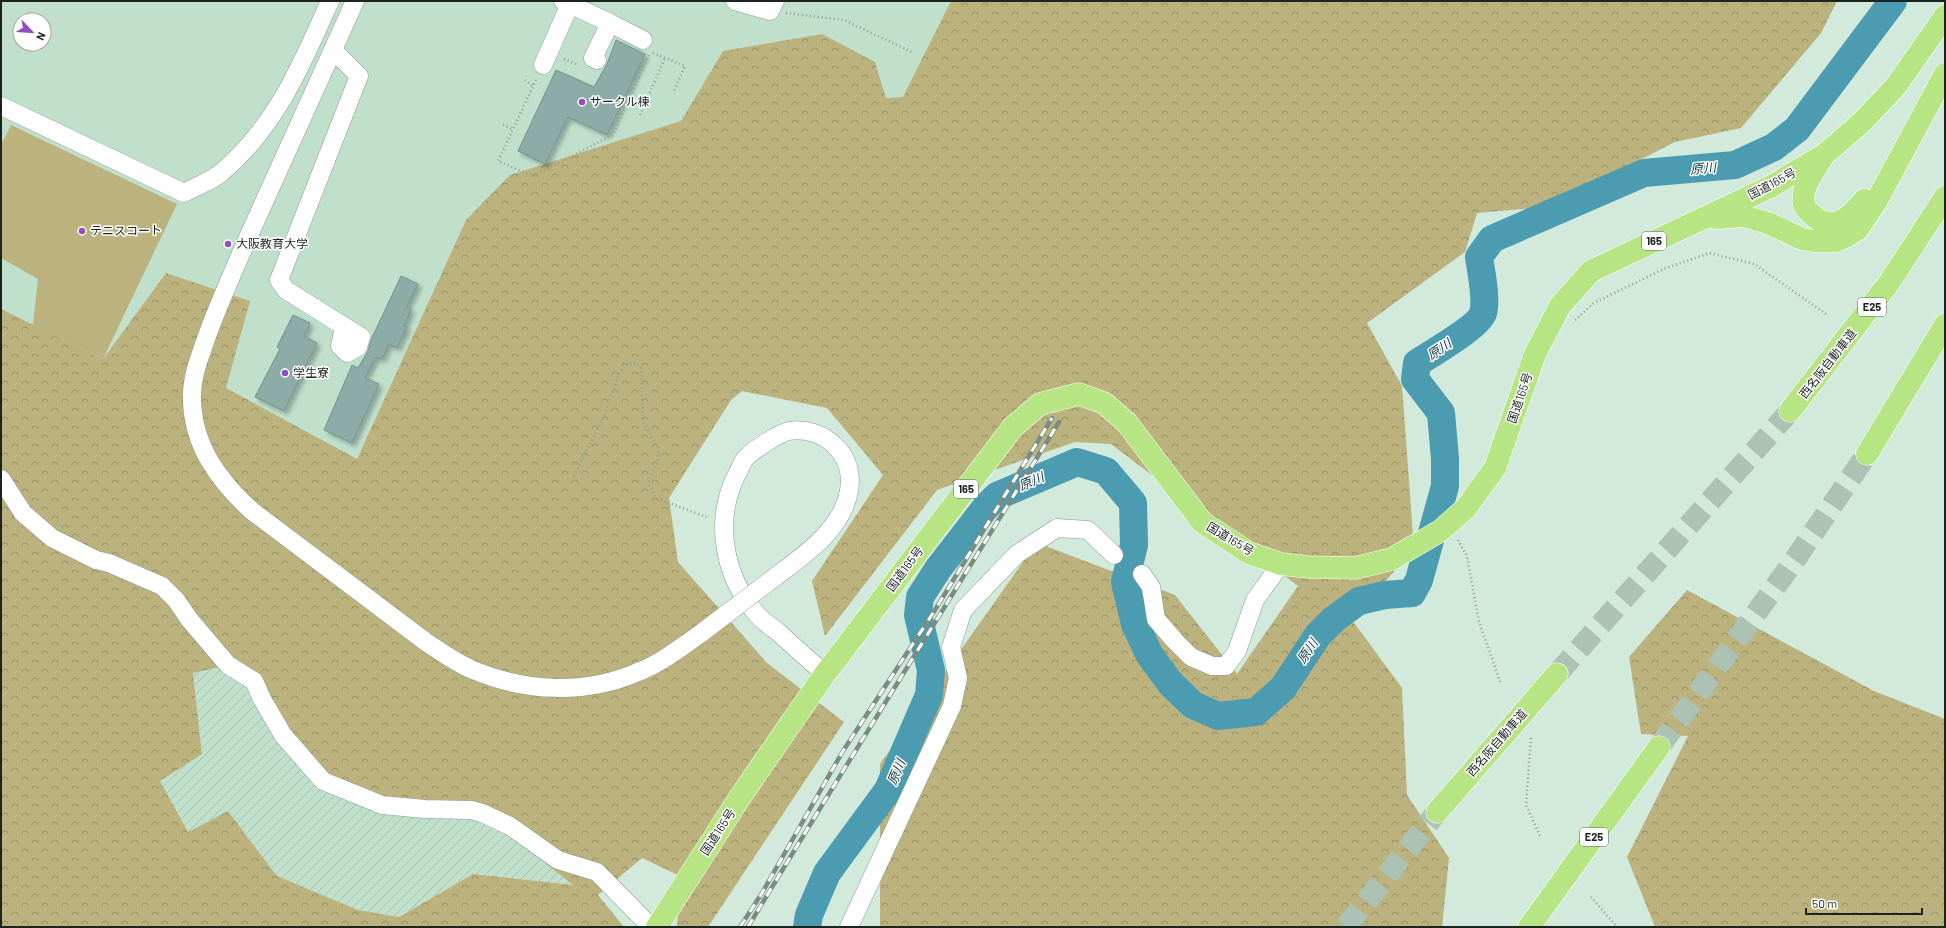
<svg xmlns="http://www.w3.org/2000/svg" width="1946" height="928" font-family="Barlow,'Noto Sans JP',sans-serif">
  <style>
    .built { fill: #c0e0cc; fill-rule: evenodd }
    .industrial { fill: url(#industrial-furrows) }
    .forest { fill: url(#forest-crowns); fill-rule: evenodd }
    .pitch { fill: #bbb27d }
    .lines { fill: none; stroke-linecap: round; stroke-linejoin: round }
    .river { stroke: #4b9bb1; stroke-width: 28 }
    .building { fill: #8daca8; stroke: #72908d; filter: url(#shadow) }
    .highway-tunnel { stroke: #acc2b5; stroke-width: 22; stroke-dasharray: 22 11; stroke-linecap: butt }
    .minor-casing { stroke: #869e90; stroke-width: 19 }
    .highway-casing { stroke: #fff; stroke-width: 23 }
    .path { stroke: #8b9e93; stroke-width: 2.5; stroke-dasharray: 1 3; stroke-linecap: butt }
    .minor { stroke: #fff; stroke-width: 18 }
    .highway { stroke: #b8e583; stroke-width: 22 }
    .rail-casing { stroke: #7b8d83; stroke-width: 4.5 }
    .rail { stroke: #fff; stroke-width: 3; stroke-dasharray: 9; stroke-linecap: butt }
    .minor-bridge-casing { stroke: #869e90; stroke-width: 19; stroke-linecap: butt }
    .minor-bridge { stroke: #fff; stroke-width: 18 }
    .poi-dot { fill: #904ec3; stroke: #fff; stroke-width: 1.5 }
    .labels { text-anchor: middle; stroke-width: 3; stroke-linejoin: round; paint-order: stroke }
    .shield { fill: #fff; stroke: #5f6562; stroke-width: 1 }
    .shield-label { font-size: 11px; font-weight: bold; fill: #1a231e }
    .poi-label { font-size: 12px; fill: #1a231e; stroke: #fff; text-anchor: start }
    .street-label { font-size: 12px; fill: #1a231e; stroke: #fff }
    .water-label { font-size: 13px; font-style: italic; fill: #0f353f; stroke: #fff }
  </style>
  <defs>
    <pattern id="industrial-furrows" width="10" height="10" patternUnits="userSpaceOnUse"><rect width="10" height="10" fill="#c0e0cc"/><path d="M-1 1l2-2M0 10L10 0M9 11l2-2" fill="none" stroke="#a4c0af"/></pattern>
    <pattern id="forest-crowns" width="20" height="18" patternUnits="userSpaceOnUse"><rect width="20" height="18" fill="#bbb27d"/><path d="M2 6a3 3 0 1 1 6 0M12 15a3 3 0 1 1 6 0" fill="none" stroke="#979066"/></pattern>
    <filter id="shadow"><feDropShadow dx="3.5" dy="3.5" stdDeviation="2" flood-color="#0004"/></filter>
  </defs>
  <rect width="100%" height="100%" fill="#d1eadb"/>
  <!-- built -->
  <path class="built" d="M 1,1 L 951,1 L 903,97 L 886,98 L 875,62 L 723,51 L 681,121 L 510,176 L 466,220 L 357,459 L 103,359 L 1,309 ZM 20,20 L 44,20 L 44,44 L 20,44 Z"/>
  <!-- industrial -->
  <path class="industrial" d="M 228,665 L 482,813 L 574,885 L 473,874 L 399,917 L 358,910 L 277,876 L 228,811 L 188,832 L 160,781 L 202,753 L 193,673 Z"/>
  <!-- forest -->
  <g class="forest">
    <path d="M 951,1 L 1837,1 L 1821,33 L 1741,128 L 1675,142 L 1548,207 L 1477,213 L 1465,252 L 1367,323 L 1402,386 L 1414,548 L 1352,620 L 1402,688 L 1407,795 L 1449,858 L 1442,927 L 880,927 L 880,764 L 1040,538 L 1048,547 L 1175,595 L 1237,674 L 1298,586 L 1111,444 L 1075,442 L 937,490 L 825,636 L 812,581 L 883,475 L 827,408 L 742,391 L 731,400 L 669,498 L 678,562 L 767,663 L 844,722 L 708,927 L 679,927 L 677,925 L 680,876 L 642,858 L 598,895 L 624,927 L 1,927 L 1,309 L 103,359 L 166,273 L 250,301 L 226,388 L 357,459 L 466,220 L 510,175 L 681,121 L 723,51 L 822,34 L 875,62 L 886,98 L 903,97 ZM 228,665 L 262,699 L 331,784 L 425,809 L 482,813 L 573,885 L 473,874 L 399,917 L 358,910 L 277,876 L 228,811 L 188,832 L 160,781 L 202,754 L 193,673 Z"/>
    <path d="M 1687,590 L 1874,691 L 1945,719 L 1945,927 L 1655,927 L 1627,857 L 1688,736 L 1641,734 L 1629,657 Z"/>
  </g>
  <!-- pitch -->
  <path class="pitch" d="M 11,125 L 177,204 L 103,359 L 33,325 L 38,279 L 1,258 L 1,145 Z"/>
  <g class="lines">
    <!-- river -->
    <path class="river" d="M 807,927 L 809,915 L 827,873 L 888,790 L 929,695 L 931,670 L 918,615 L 920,597 L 938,569 L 986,507 L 997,496 L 1077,462 L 1106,471 L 1133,503 L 1134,545 L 1125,582 L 1135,624 L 1149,654 L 1171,684 L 1193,705 L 1218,716 L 1256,712 L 1283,688 L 1318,635 L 1334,619 L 1359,601 L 1385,595 L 1412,593 L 1419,580 L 1445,486 L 1445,459 L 1441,413 L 1415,379 L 1417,363 C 1431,354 1479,326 1483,313 C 1487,301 1481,270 1479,257 L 1492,239 L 1644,173 L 1735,165 L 1774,147 L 1797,129 L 1893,1"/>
  </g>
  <!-- building -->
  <g class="building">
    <path d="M 616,40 L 645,54 L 607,135 L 568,117 L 545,164 L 518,151 L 556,70 L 594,87 L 607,64 Z"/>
    <path d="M 401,276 L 418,284 L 407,307 L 411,310 L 404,326 L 407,327 L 397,348 L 389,344 L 382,359 L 376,357 L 365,378 L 379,384 L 352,443 L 324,430 L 352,365 L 358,368 L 368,351 L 371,340 Z"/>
    <path d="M 293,315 L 310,323 L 304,336 L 317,343 L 284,411 L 255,397 L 280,349 L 277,347 Z"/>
  </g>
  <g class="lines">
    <!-- highway-tunnel -->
    <g class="highway-tunnel">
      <path d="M 1557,674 L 1790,411"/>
      <path d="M 1659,747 L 1796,558 L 1867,454"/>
      <path d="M 1346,927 L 1437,812"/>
    </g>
    <!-- minor casing -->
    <g class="minor-casing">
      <g id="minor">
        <path d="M 355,1 C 320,78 285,155 250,233 C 235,268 219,302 206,339 C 199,359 191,378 192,400 C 193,446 219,481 252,511 L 426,642 C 441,652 456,663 473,670 C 525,692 586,695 638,672 C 661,663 680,648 700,634"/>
        <path d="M 563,1 L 610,23 L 593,58 L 597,60"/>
        <path d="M 735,1 L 770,11 L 775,1"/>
        <path d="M 610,23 L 643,40"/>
        <path d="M 333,50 L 359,76 L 279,280 L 286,290 L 361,337 L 358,347 L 347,353 L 340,346 L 344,327"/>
        <path d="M 543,65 L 570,4"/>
        <path d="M 1,106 L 184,193 C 196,186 212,181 222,172 C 277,125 301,66 330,1"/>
        <path d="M 1,479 L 23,513 L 52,538 L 96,560 L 109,563 L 162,586 L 176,600 L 189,619 L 228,665 L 254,681 L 262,699 L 283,735 L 323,781 L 382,805 L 425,809 L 471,810 L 482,813 L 510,826 L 558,860 L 597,872 L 651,927"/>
        <path d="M 779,574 C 810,551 848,524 850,482 C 850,467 845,455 834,445 C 823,434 805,428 789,431 C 779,433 751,451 744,460 C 741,464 740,470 737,474 C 714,519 723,574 755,612 C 761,620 770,626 778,632 C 793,646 809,660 825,674"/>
        <path d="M 1142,574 L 1151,587 L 1156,619 L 1175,641 L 1191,657 L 1212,666 L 1226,666 L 1237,651 L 1255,600 L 1281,564"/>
        <path d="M 849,927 L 952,706 L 958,678 L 951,647 L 963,610 L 1017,554 L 1057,528 L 1088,530 L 1114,555"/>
      </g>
    </g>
    <!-- highway casing -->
    <g class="highway-casing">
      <g id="highway">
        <path d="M 1823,156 C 1816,169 1800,188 1804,204 C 1805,209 1811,214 1816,218 C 1835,232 1852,215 1864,200"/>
        <path d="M 1715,218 L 1743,216 L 1768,223 L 1802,239 L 1814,241 L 1836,241 L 1847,236 L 1858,229 L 1876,202 L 1945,74"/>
        <path d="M 1790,411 L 1889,283 L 1945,197"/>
        <path d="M 1867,454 L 1945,325"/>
        <path d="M 1437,812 L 1557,674"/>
        <path d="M 657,927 L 742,794 L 825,674 L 1013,427 L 1040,404 L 1079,394 L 1104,403 L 1127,423 L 1202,522 L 1249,553 L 1281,564 L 1308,567 L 1355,568 L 1392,559 L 1440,531 L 1466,508 L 1495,468 L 1535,354 L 1560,306 L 1591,271 L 1772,186 L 1824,155 L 1862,122 L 1896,86 L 1945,16"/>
        <path d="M 1529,927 L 1659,747"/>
      </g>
    </g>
    <!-- path -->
    <g class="path">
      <path d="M 786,13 L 844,20 L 914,53"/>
      <path d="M 653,53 L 685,66 L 673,93"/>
      <path d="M 564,59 L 578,65"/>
      <path d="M 525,80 L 533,86"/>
      <path d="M 536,80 L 498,161 L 533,176 L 613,135 L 649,55"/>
      <path d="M 640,115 L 665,58"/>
      <path d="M 503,125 L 513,129"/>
      <path d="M 1575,320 L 1594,303 L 1666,268 L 1710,253 L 1754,264 L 1826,314"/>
      <path d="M 574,476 L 602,421 L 619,374 L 626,364 L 635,363 L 641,368 L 643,422 L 658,448 L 658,461 L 648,483 L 656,498 L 709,518"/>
      <path d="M 1458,540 L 1467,556 L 1479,622 L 1501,684"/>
      <path d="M 1531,738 L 1526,805 L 1541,838"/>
      <path d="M 1591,897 L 1617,927"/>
    </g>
    <!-- minor -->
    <use href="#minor" class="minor"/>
    <!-- highway -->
    <use href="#highway" class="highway"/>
    <!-- rail casing -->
    <g class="rail-casing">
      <g id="rail">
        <path d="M 740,927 L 762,893 L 843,751 L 935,610 L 1052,418"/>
        <path d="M 748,927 C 850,757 956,590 1059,422"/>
      </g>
    </g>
    <!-- rail -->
    <use href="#rail" class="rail"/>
    <!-- minor-bridge casing -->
    <g class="minor-bridge-casing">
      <path id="minor-bridge" d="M 700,634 L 779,574"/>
    </g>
    <!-- minor-bridge -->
    <use href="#minor-bridge" class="minor-bridge"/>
  </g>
  <!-- markers -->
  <g class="poi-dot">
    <circle cx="582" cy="102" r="4"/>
    <circle cx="82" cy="231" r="4"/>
    <circle cx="228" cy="244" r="4"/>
    <circle cx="285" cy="373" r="4"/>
  </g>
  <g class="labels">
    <!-- shield labels -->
    <g class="shield">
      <rect x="1642" y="232" width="24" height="18" rx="3"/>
      <rect x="1858" y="298" width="28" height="18" rx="3"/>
      <rect x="954" y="480" width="24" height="18" rx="3"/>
      <rect x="1580" y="828" width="28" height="18" rx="3"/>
    </g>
    <g class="shield-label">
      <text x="1654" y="245">165</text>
      <text x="1872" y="311">E25</text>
      <text x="966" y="493">165</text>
      <text x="1594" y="841">E25</text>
    </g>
    <!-- poi labels -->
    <g class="poi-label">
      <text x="590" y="106">サークル棟</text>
      <text x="90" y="235">テニスコート</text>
      <text x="236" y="248">大阪教育大学</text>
      <text x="293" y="377">学生寮</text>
    </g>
    <!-- street labels -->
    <g class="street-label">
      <text transform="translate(1772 184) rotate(-28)" y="4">国道165号</text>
      <text transform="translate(1828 364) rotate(-52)" y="4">西名阪自動車道</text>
      <text transform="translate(1520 398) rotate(-71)" y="4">国道165号</text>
      <text transform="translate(1230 539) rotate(31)" y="4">国道165号</text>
      <text transform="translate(905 569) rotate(-53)" y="4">国道165号</text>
      <text transform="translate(1497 743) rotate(-49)" y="4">西名阪自動車道</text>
      <text transform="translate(718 832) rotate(-57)" y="4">国道165号</text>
    </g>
    <!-- water labels -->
    <g class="water-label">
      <text transform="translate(1703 168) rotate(-5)" y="5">原川</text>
      <text transform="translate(1439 349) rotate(-34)" y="5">原川</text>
      <text transform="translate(1031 481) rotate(-23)" y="5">原川</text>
      <text transform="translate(1307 651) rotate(-56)" y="5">原川</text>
      <text transform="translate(896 772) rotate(-67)" y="5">原川</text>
    </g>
  </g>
  <!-- border -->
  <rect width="1946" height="928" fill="none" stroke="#1a231e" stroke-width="4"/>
  <!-- north arrow -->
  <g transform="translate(32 32) rotate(115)"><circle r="19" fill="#ffffff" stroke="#a3a7a5"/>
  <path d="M0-3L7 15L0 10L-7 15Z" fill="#904ec3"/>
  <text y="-6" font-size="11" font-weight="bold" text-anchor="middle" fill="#1a231e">N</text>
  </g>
  <!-- scale -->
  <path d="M1806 908v6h116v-6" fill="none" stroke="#1a231e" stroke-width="2"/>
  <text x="1812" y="908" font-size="12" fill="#1a231e" stroke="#ffffff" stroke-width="3" paint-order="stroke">50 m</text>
</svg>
